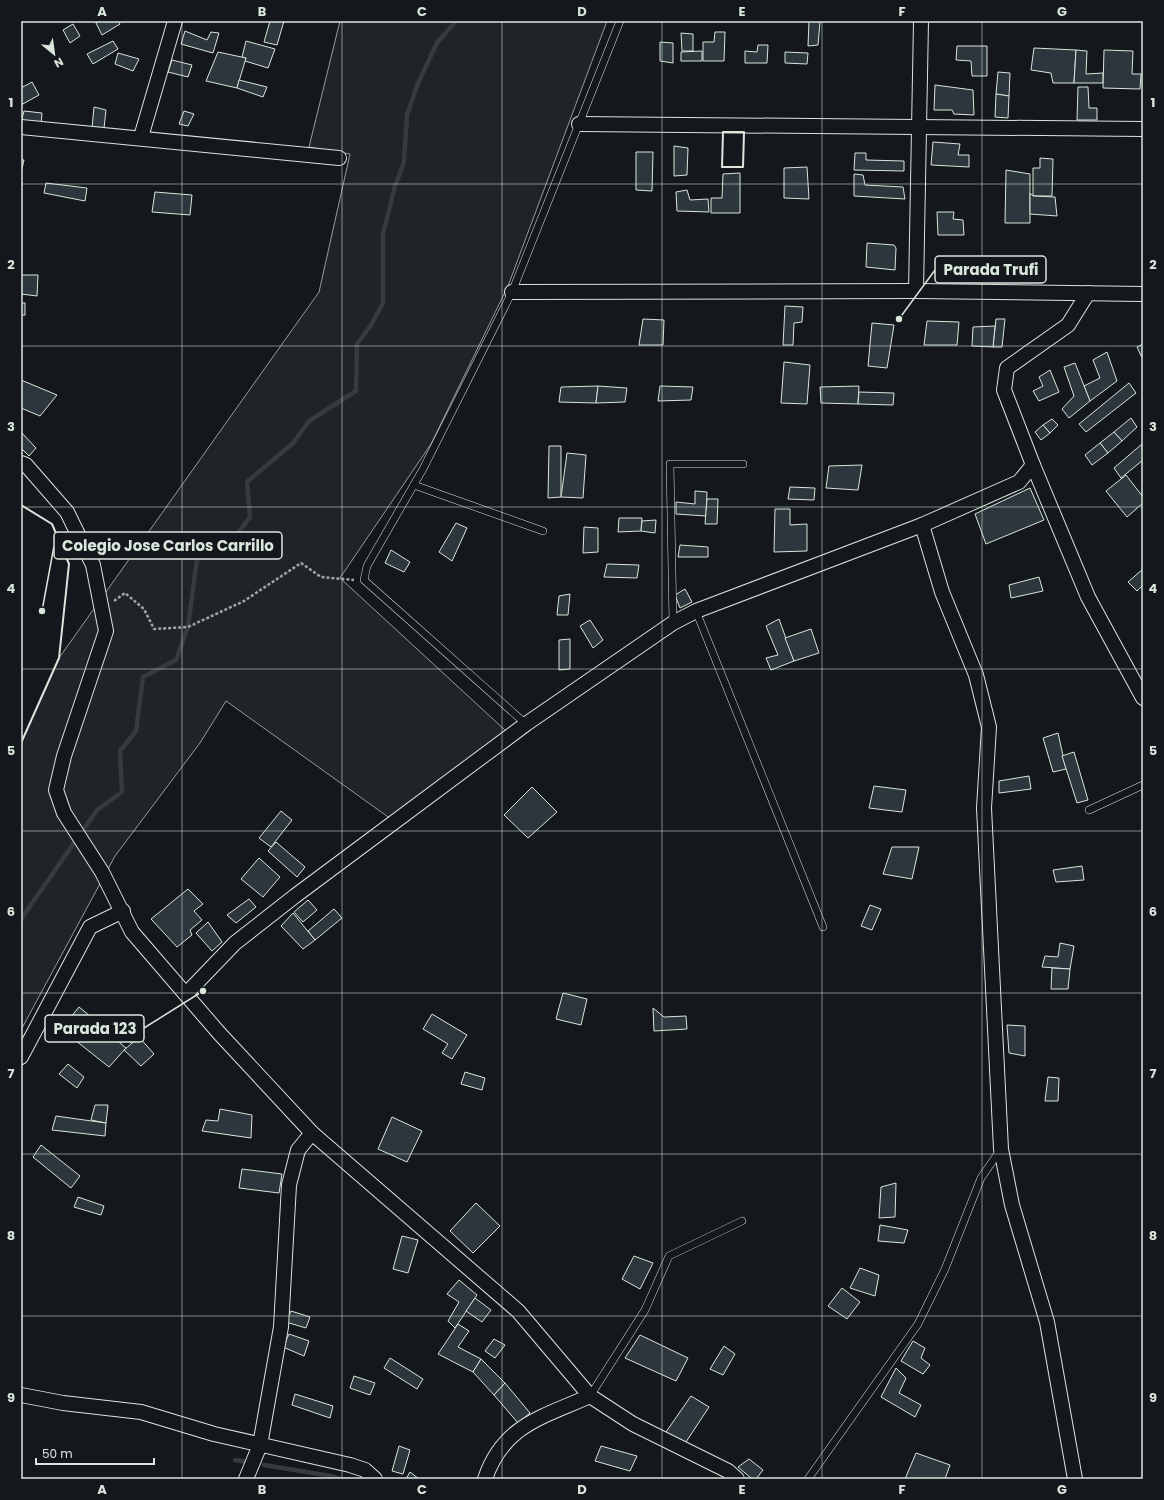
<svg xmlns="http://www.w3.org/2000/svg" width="1164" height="1500" font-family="Poppins,sans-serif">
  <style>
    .green { fill: #202428; stroke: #939e99 }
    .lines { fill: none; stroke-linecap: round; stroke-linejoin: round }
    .stream { stroke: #363b3e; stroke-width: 4.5 }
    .building { fill: #2c363c; stroke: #d8e6dc }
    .service-casing { stroke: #d8e6dc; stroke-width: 8 }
    .minor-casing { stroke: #d8e6dc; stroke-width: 16 }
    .path { stroke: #9da8a2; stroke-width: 2.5; stroke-dasharray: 3 2; stroke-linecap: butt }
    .service { stroke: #14181c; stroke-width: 7 }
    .minor { stroke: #14181c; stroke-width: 14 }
    .wall { stroke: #d8e6dc; stroke-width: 2 }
    .grid { fill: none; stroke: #d8e6dc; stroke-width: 1; stroke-opacity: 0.55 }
    .leader { fill: none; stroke: #d8e6dc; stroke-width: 1.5 }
    .callout-dot { fill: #d8e6dc; stroke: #14181c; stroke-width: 1.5 }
    .callout { fill: #14181c; stroke: #d8e6dc; stroke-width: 1.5 }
    .callout-label { font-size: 15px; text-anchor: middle; font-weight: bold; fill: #d8e6dc }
    .neatline { fill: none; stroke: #d8e6dc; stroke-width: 1.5 }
    .grid-label { font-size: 13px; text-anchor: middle; font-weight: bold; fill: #d8e6dc }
  </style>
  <rect width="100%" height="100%" fill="#14181c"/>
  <!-- green -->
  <path class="green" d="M 340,21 L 607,21 L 508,286 L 431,444 L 340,578 L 506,731 L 391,819 L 226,701 L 200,743 L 115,856 L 21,1030 L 21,743 L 59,658 L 319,292 L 350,154 L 309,147 Z"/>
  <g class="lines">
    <!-- stream -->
    <g class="stream">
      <path d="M 21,919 L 97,810 L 122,792 L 120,751 L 136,731 L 143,677 L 176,660 L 188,627 L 197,559 L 224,552 L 250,517 L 247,482 L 293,443 L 309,421 L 356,391 L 357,344 L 371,325 L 383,303 L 383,234 L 395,186 L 404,162 L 407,115 L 418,83 L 437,43 L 456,21"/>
      <path d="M 235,1460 L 247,1462"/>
      <path d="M 264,1465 L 331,1476 L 340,1479"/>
    </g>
  </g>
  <!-- building -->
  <g class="building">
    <path d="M 100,21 L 118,21 L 120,24 L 102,35 L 96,23 Z"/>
    <path d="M 270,21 L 284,21 L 277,45 L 264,42 Z"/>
    <path d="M 809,21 L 820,22 L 818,45 L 808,46 Z"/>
    <path d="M 73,24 L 80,36 L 70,43 L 63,30 Z"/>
    <path d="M 185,31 L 207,40 L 211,32 L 219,33 L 213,53 L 181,44 Z"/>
    <path d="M 715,32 L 725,32 L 724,61 L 703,61 L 703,42 L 714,42 Z"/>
    <path d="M 681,33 L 693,34 L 693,51 L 682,51 Z"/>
    <path d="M 113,41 L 118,49 L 93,64 L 87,54 Z"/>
    <path d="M 246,41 L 275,49 L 268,68 L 245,61 L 246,58 L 242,57 Z"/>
    <path d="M 660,42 L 673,43 L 673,63 L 660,61 Z"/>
    <path d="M 758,45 L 768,45 L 767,63 L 745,63 L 745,51 L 757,52 Z"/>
    <path d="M 957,46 L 987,46 L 987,76 L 972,76 L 971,61 L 956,60 Z"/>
    <path d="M 1034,48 L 1076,50 L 1074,83 L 1053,83 L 1051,73 L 1031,70 Z"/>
    <path d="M 1076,50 L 1087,51 L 1086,74 L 1103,73 L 1103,83 L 1074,83 Z"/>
    <path d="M 1104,50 L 1133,51 L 1132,74 L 1141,74 L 1140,89 L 1103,88 Z"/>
    <path d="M 702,51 L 702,61 L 681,61 L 681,52 Z"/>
    <path d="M 218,52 L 246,58 L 237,88 L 206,81 Z"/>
    <path d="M 785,52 L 808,53 L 807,64 L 785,63 Z"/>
    <path d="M 118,53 L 139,59 L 133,71 L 115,64 Z"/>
    <path d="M 172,60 L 192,65 L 188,77 L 168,72 Z"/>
    <path d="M 998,72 L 1010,73 L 1009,96 L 996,94 Z"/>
    <path d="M 239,80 L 267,87 L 263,97 L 237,88 Z"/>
    <path d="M 32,82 L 39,95 L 21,105 L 21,88 Z"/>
    <path d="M 935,85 L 973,90 L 974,115 L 954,114 L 952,110 L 934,110 Z"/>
    <path d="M 1078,87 L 1088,87 L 1089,108 L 1097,108 L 1097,120 L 1077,120 Z"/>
    <path d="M 996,94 L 1009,96 L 1008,118 L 995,117 Z"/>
    <path d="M 94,107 L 106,110 L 104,128 L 92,128 Z"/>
    <path d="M 24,111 L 42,113 L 41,125 L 21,122 Z"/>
    <path d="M 184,111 L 194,114 L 188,126 L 179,124 Z"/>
    <path d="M 933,142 L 960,144 L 958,155 L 969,155 L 969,167 L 931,165 Z"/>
    <path d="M 674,146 L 688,148 L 687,175 L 674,176 Z"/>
    <path d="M 636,152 L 653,152 L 652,191 L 636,190 Z"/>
    <path d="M 855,153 L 866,153 L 866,160 L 904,161 L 904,171 L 854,170 Z"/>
    <path d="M 1040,158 L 1053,159 L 1052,196 L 1033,196 L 1033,168 L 1040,168 Z"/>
    <path d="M 21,160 L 24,160 L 21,173 Z"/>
    <path d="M 807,167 L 809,199 L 784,198 L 784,168 Z"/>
    <path d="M 1006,170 L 1030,174 L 1030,223 L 1005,223 Z"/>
    <path d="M 740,173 L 740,213 L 711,213 L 711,198 L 722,198 L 723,174 Z"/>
    <path d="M 854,174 L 863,175 L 865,185 L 903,187 L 905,199 L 854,196 Z"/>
    <path d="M 46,183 L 87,188 L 85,201 L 44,193 Z"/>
    <path d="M 687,190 L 690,200 L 708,199 L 709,212 L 677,211 L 676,192 Z"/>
    <path d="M 155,192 L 192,195 L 190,215 L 152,212 Z"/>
    <path d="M 1030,193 L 1033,196 L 1055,197 L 1057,216 L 1030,214 Z"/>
    <path d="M 937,212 L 954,212 L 953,219 L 963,220 L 964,235 L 938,235 Z"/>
    <path d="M 867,243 L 894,245 L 896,248 L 895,270 L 866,267 Z"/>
    <path d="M 21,275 L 38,275 L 37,296 L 21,294 Z"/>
    <rect x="21" y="303" width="4" height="12"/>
    <path d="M 785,306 L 803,307 L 802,322 L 794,323 L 793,345 L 783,345 Z"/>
    <path d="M 643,319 L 664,320 L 663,345 L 639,345 Z"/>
    <path d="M 996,319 L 1005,319 L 1002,347 L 993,347 Z"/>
    <path d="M 927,321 L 959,322 L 957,345 L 924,345 Z"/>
    <path d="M 872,323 L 894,325 L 887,368 L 868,366 Z"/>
    <path d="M 995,326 L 993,347 L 972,346 L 973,327 Z"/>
    <path d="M 1143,344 L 1143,360 L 1137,347 Z"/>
    <path d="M 1107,352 L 1117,381 L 1090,401 L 1084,386 L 1100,378 L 1093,360 Z"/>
    <path d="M 784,362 L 810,365 L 807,404 L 781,403 Z"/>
    <path d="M 1075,363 L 1090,401 L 1069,418 L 1062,409 L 1074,396 L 1064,367 Z"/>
    <path d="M 1050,370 L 1059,392 L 1039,401 L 1033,391 L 1043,386 L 1039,377 Z"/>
    <path d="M 21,380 L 57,395 L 40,416 L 21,408 Z"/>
    <path d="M 1129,383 L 1136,393 L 1086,432 L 1079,424 Z"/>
    <path d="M 598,386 L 596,403 L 559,402 L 561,387 Z"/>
    <path d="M 598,386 L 627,388 L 625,402 L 596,403 Z"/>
    <path d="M 660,386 L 693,387 L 691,400 L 658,401 Z"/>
    <path d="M 859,386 L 858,404 L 821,403 L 820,387 Z"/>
    <path d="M 859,392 L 894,393 L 893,405 L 858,404 Z"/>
    <path d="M 1131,418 L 1137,427 L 1122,441 L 1114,432 Z"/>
    <path d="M 1052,419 L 1058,425 L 1050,433 L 1043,425 Z"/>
    <path d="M 1043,425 L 1050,433 L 1041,440 L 1035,432 Z"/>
    <path d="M 21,432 L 36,448 L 29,456 L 21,448 Z"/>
    <path d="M 1114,432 L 1122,441 L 1108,453 L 1100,443 Z"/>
    <path d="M 1100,443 L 1108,453 L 1092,465 L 1085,455 Z"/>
    <path d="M 1142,444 L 1143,460 L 1121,478 L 1114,468 Z"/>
    <path d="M 549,446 L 561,446 L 561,497 L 548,498 Z"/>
    <path d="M 567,453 L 586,455 L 583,498 L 561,497 Z"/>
    <path d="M 862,465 L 858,490 L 826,488 L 829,466 Z"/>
    <path d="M 1126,475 L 1143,497 L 1143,503 L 1127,517 L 1106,491 Z"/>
    <path d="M 790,487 L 815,488 L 814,500 L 788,499 Z"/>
    <path d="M 1030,488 L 1044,520 L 986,544 L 975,514 Z"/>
    <path d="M 695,491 L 707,492 L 706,516 L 676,514 L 676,502 L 695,504 Z"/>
    <path d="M 707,499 L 718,499 L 717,524 L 705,524 Z"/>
    <path d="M 775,509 L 790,509 L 790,525 L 807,524 L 807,551 L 774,552 Z"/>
    <path d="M 619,518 L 642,518 L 641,531 L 618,532 Z"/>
    <path d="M 656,520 L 655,533 L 641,531 L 642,521 Z"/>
    <path d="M 456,523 L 467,528 L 452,561 L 439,552 Z"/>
    <path d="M 584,527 L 598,528 L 598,552 L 583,553 Z"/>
    <path d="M 680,545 L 708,547 L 708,557 L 678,557 Z"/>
    <path d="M 391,550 L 410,562 L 404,572 L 385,563 Z"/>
    <path d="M 607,564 L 639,565 L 637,578 L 604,577 Z"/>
    <path d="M 1143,569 L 1143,585 L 1137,591 L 1128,582 Z"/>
    <path d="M 1039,577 L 1043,591 L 1011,598 L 1009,585 Z"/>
    <path d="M 685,589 L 692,602 L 680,608 L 675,595 Z"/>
    <path d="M 570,594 L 568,615 L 557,615 L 559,596 Z"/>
    <path d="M 779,619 L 794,661 L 771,670 L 766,658 L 778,655 L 766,626 Z"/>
    <path d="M 590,620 L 603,640 L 593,648 L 580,626 Z"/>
    <path d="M 811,629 L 819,653 L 794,661 L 785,638 Z"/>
    <path d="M 570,639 L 570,669 L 559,670 L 559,640 Z"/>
    <path d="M 1058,733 L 1066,769 L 1053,772 L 1043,738 Z"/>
    <path d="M 1074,752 L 1088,800 L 1077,803 L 1062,756 Z"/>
    <path d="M 1029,776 L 1031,789 L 999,793 L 999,781 Z"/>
    <path d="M 874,786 L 906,790 L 902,812 L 869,808 Z"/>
    <path d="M 532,787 L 557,812 L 528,838 L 504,815 Z"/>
    <path d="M 281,811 L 292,820 L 271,847 L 259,838 Z"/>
    <path d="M 276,842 L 305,867 L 297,877 L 268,851 Z"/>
    <path d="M 892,847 L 919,847 L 912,879 L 883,874 Z"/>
    <path d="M 259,858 L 280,877 L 263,897 L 241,879 Z"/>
    <path d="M 1082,866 L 1084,880 L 1056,882 L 1053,870 Z"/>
    <path d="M 188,889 L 203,904 L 194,911 L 202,920 L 190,930 L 192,935 L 177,947 L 151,919 Z"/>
    <path d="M 249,899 L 256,907 L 236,923 L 227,915 Z"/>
    <path d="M 308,900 L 317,910 L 303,922 L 294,912 Z"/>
    <path d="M 870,905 L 881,909 L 872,930 L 861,926 Z"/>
    <path d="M 334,909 L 342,918 L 315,940 L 308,931 Z"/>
    <path d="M 293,913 L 315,940 L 303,949 L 281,926 Z"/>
    <path d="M 208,922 L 222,942 L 212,951 L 196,933 Z"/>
    <path d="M 1060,943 L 1074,946 L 1070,969 L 1042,967 L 1045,956 L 1058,957 Z"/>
    <path d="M 1052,968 L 1070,969 L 1068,989 L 1051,989 Z"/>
    <path d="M 563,993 L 587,999 L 581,1025 L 556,1019 Z"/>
    <path d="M 79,1007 L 101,1025 L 93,1033 L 101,1040 L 107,1032 L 126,1048 L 109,1067 L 61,1029 Z"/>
    <path d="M 653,1008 L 664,1017 L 686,1016 L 687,1029 L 654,1031 Z"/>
    <path d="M 432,1014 L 467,1035 L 452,1059 L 442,1053 L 448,1044 L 423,1029 Z"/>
    <path d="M 1007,1025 L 1025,1026 L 1025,1056 L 1009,1053 Z"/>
    <path d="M 139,1037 L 154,1054 L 141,1066 L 124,1050 Z"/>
    <path d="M 68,1064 L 84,1077 L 77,1088 L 59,1074 Z"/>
    <path d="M 465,1072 L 485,1078 L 482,1090 L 461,1084 Z"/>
    <path d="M 1048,1077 L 1059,1078 L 1058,1101 L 1045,1101 Z"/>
    <path d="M 95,1105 L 108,1105 L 106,1123 L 91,1120 Z"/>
    <path d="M 220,1109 L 252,1115 L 251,1138 L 202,1131 L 206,1120 L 218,1121 Z"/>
    <path d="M 56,1116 L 106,1123 L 105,1136 L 52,1130 Z"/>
    <path d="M 392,1117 L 422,1131 L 407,1162 L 378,1149 Z"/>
    <path d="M 41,1145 L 80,1176 L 71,1188 L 33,1157 Z"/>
    <path d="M 242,1169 L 282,1174 L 279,1193 L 239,1188 Z"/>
    <path d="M 896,1183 L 895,1217 L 879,1218 L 881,1187 Z"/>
    <path d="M 78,1197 L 104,1206 L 101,1215 L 74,1207 Z"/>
    <path d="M 476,1203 L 500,1226 L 473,1253 L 450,1231 Z"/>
    <path d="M 880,1225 L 908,1230 L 904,1243 L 878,1241 Z"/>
    <path d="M 402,1236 L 418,1240 L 408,1273 L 393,1269 Z"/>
    <path d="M 634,1256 L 653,1263 L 640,1289 L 622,1279 Z"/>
    <path d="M 860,1268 L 879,1275 L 875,1296 L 850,1288 Z"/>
    <path d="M 459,1280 L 477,1295 L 455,1328 L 448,1321 L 459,1302 L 447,1294 Z"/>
    <path d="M 842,1288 L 860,1302 L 847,1319 L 828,1306 Z"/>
    <path d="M 475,1298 L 491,1310 L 482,1322 L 466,1311 Z"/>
    <path d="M 291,1311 L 310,1317 L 306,1328 L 286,1322 Z"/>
    <path d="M 458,1324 L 469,1331 L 458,1347 L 481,1359 L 473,1372 L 438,1354 Z"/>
    <path d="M 289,1334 L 309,1341 L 304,1356 L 283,1347 Z"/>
    <path d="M 640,1335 L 688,1358 L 676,1381 L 625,1358 Z"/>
    <path d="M 494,1339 L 505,1345 L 495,1358 L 485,1351 Z"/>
    <path d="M 913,1341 L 925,1348 L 921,1358 L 930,1365 L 923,1374 L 901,1361 Z"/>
    <path d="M 724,1346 L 735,1354 L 723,1375 L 710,1369 Z"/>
    <path d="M 390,1358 L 423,1379 L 417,1389 L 384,1368 Z"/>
    <path d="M 481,1359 L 505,1383 L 494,1395 L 473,1372 Z"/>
    <path d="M 896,1368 L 906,1378 L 899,1393 L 921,1405 L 915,1417 L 881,1397 Z"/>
    <path d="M 354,1376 L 375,1383 L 370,1395 L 350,1388 Z"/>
    <path d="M 505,1383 L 530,1413 L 518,1423 L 494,1395 Z"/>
    <path d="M 295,1394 L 333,1406 L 330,1418 L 292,1405 Z"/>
    <path d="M 691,1396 L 709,1407 L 684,1445 L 666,1432 Z"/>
    <path d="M 399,1446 L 410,1450 L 403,1474 L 392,1471 Z"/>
    <path d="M 601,1446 L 637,1456 L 630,1471 L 595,1461 Z"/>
    <path d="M 916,1453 L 950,1465 L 945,1479 L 905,1479 Z"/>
    <path d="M 749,1459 L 763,1470 L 756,1479 L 752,1479 L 738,1467 Z"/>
    <path d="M 410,1472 L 419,1479 L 406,1479 Z"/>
  </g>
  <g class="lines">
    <!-- service casing -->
    <g class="service-casing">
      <g id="service">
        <path d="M 414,485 L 543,531"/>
        <path d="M 696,611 L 823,927"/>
        <path d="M 673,623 L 670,464 L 743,464"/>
        <path d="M 526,724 L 364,580 L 367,566 L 423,469 L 512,292 L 620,21"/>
        <path d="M 1089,810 L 1143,785"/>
        <path d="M 590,1396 L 645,1310 L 669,1256 L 742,1221"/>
        <path d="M 808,1479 L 918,1324 L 945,1269 L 981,1178 L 1001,1149"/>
      </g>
    </g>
    <!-- minor casing -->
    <g class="minor-casing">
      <g id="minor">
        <path d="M 579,124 L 1143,129"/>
        <path d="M 21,127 L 339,158"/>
        <path d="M 141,137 L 175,21"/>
        <path d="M 916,291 L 921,21"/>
        <path d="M 512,292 L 916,291 L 1143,294"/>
        <path d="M 21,463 L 26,465 L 67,512 L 93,565 L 106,631 L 64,756 L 56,790 L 64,813 L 102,872 L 132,932 L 219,1033 L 312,1133 L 518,1311 L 590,1396 L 633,1424 L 728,1471 L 737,1479"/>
        <path d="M 1033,465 L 1088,597 L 1143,698"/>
        <path d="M 922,525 L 942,592 L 976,675 L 989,727 L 984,808 L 1001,1149 L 1012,1205 L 1047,1322 L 1075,1479"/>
        <path d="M 186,994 L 235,943 L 295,896 L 526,724 L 673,623 L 696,611 L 922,525 L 1019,482 L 1033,465 L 1004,390 L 1007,368 L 1068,325 L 1088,293"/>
        <path d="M 21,1057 L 90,927 L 123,911"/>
        <path d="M 21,1395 L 63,1403 L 141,1412 L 214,1434 L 350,1465 L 365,1470 L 375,1479"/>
        <path d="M 246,1479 L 260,1445 L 281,1327 L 289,1185 L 298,1150 L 312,1133"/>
        <path d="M 485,1479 C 503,1425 543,1417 590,1396"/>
      </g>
    </g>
    <!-- path -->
    <path class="path" d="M 114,601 L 125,593 L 144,609 L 154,629 L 188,627 L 244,601 L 301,563 L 321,577 L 354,580"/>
    <!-- service -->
    <use href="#service" class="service"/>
    <!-- minor -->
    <use href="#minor" class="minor"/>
    <!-- wall -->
    <g class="wall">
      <path d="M 723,132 L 744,132 L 743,167 L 722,167 Z"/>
      <path d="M 21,505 L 52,524 L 69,564 L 59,658 L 21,743"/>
    </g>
  </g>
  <!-- grid -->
  <path class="grid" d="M 182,21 L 182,1479M 342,21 L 342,1479M 502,21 L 502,1479M 662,21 L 662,1479M 822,21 L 822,1479M 982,21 L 982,1479M 21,184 L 1143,184M 21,346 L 1143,346M 21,507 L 1143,507M 21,669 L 1143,669M 21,831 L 1143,831M 21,993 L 1143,993M 21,1154 L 1143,1154M 21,1316 L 1143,1316"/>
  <!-- callouts -->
  <path class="leader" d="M899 319L935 270M42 611L54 546M203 991L144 1028"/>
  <g class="callout-dot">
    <circle cx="899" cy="319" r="4"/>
    <circle cx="42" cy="611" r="4"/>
    <circle cx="203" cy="991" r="4"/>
  </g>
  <g class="callout">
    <rect x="935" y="256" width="111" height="27" rx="4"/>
    <rect x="54" y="532" width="228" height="27" rx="4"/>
    <rect x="45" y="1015" width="99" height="27" rx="4"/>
  </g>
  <g class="callout-label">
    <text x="991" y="275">Parada Trufi</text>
    <text x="168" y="551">Colegio Jose Carlos Carrillo</text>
    <text x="95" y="1034">Parada 123</text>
  </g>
  <!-- border -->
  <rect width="1164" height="1500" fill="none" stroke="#14181c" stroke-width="44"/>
  <!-- north arrow -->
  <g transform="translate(54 54) rotate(151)" stroke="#14181c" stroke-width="3" paint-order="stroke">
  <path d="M0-3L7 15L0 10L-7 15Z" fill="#d8e6dc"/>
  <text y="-6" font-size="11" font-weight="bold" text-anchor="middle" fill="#d8e6dc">N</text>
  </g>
  <!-- scale -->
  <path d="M36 1458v6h118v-6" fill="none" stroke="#d8e6dc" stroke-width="2"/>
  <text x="42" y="1458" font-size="12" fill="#d8e6dc" stroke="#14181c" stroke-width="3" paint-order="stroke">50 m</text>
  <rect x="22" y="22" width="1120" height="1456" class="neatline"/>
  <g class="grid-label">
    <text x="102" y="16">A</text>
    <text x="262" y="16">B</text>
    <text x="422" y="16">C</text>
    <text x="582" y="16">D</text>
    <text x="742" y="16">E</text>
    <text x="902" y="16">F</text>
    <text x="1062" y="16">G</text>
    <text x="11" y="107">1</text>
    <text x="1153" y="107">1</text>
    <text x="11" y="269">2</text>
    <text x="1153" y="269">2</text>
    <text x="11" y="431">3</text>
    <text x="1153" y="431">3</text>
    <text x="11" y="593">4</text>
    <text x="1153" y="593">4</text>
    <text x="11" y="755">5</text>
    <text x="1153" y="755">5</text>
    <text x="11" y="916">6</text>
    <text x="1153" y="916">6</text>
    <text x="11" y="1078">7</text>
    <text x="1153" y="1078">7</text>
    <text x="11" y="1240">8</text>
    <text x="1153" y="1240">8</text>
    <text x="11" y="1402">9</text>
    <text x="1153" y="1402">9</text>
    <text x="102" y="1494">A</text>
    <text x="262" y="1494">B</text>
    <text x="422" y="1494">C</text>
    <text x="582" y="1494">D</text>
    <text x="742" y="1494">E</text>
    <text x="902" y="1494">F</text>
    <text x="1062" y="1494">G</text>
  </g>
</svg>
